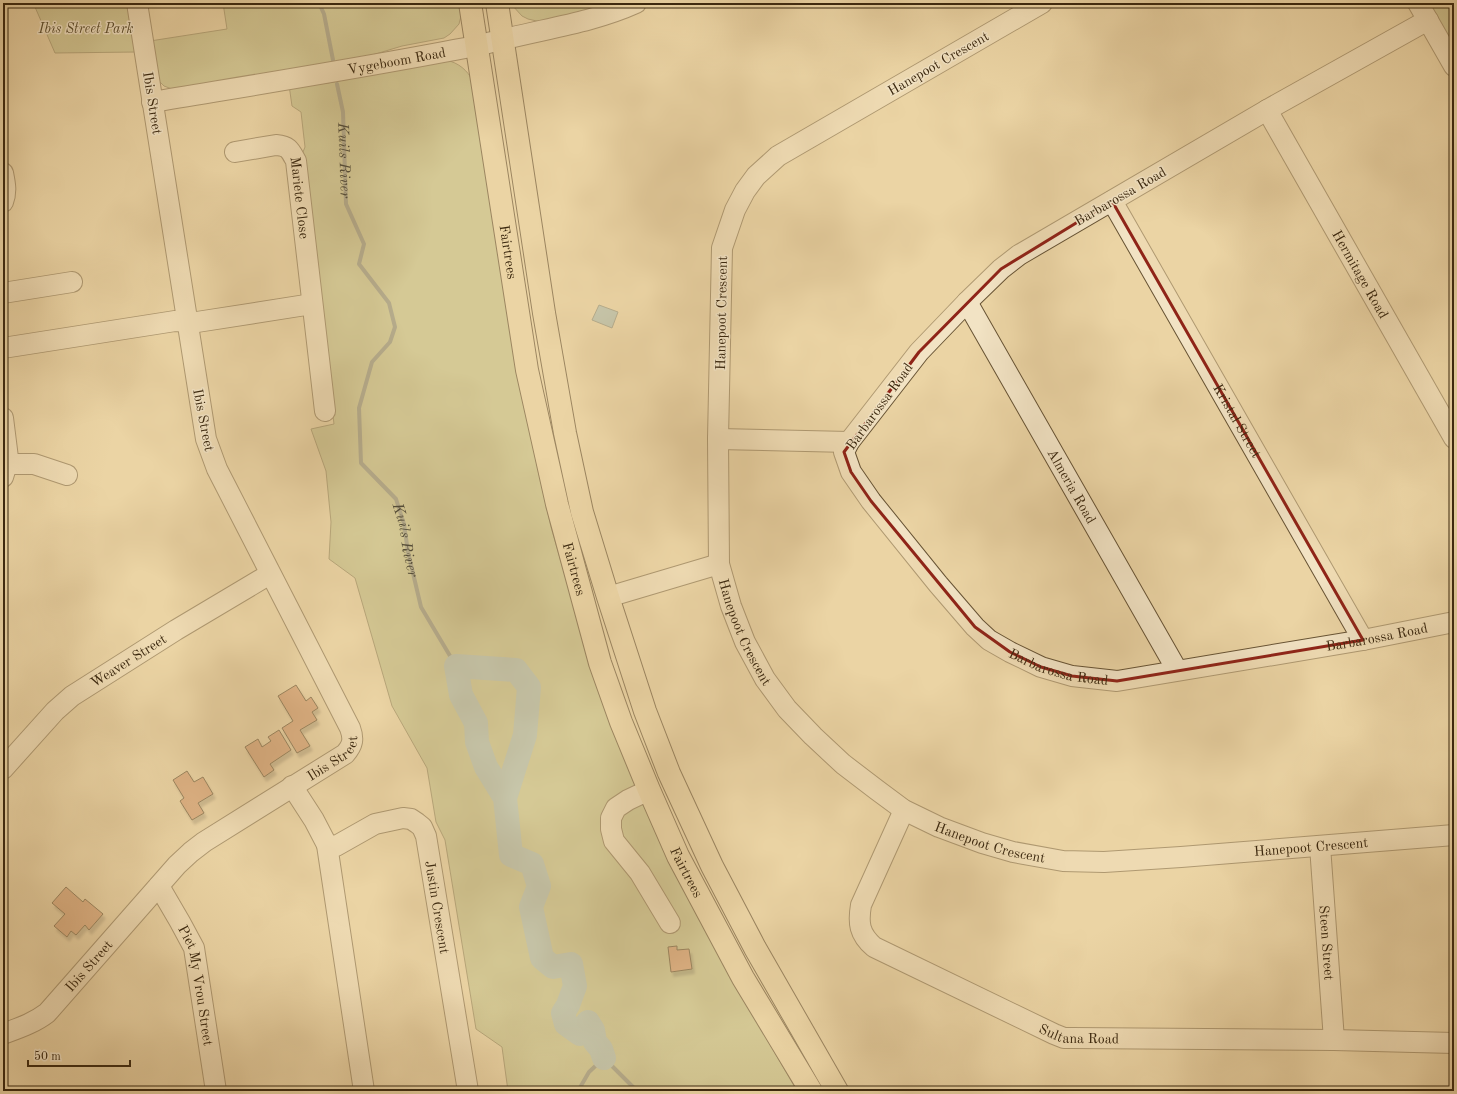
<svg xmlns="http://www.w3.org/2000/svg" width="1457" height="1094" font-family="'Old Standard TT',serif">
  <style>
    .green { fill: #bbbc83; stroke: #7b7249 }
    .water { fill: #9cb6b1; stroke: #757d70 }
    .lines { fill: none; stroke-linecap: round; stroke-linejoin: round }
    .stream { stroke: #757d70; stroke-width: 4 }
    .river { stroke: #9cb6b1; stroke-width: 24 }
    .building { fill: #ce8b5d; stroke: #3b280f; filter: url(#shadow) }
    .minor-casing { stroke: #675334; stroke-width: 22 }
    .major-casing { stroke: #3b280f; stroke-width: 24 }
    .minor { stroke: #f2e3c4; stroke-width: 20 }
    .major { stroke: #ebd4a4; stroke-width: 22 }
    .marked { fill: none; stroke: #8f2418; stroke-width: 3; stroke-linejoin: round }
    .labels { text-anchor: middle; stroke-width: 3; stroke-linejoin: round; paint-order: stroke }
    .park-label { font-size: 14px; font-style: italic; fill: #5b4d2c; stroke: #f2e3c4 }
    .street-label { font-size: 14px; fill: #3b280f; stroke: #f2e3c4 }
    .water-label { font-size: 15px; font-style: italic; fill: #534c38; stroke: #f2e3c4 }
  </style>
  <defs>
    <filter id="shadow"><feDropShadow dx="2.5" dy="4.5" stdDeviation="1" flood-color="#0004"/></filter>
  </defs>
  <rect width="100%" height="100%" fill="#ebd4a4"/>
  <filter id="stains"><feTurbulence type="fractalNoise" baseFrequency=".005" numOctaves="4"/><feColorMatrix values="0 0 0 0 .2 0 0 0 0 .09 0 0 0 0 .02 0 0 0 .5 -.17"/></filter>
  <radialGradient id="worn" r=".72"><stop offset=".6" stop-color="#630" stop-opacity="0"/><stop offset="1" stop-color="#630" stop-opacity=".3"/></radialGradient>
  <!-- green -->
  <g class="green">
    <path d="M 55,3 L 129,3 L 136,52 L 55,53 L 35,7 Z"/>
    <path d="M 223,3 L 461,3 L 462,12 L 459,24 L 450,34 L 444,38 L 402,46 L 369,56 L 172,89 L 164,86 L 157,79 L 150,41 L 227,29 Z"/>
    <path d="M 509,3 L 612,3 L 541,22 L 528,19 L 522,16 L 512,5 L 509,5 Z"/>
    <path d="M 1425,3 L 1454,3 L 1454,53 Z"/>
    <path d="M 446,60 C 459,63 467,70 473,81 L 528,423 L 551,527 L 581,631 L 734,982 L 797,1091 L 508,1091 L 502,1047 L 476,1029 L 445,840 L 436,822 L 427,768 L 392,706 L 355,578 L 329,559 L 331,522 L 326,471 L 311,429 L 334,424 L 301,157 L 305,147 L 301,112 L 292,106 L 289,85 L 328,83 Z"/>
  </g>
  <!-- water -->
  <path class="water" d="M 599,305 L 618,312 L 612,328 L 592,320 Z"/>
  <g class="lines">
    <!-- stream -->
    <g class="stream">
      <path d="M 319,3 L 324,14 L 333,60"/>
      <path id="s1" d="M 337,84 L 343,112 L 346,204 L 364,244 L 359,264 L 389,303 L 395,327 L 390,342 L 372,362 L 359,408 L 361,463 L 396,499 L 404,524 L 408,552 L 421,607 L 456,666"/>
      <path d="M 578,1091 L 589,1072 L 604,1058 L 637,1091"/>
    </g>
    <!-- river -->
    <path class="river" d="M 505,798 L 486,767 L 477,742 L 476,723 L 461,695 L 456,666 L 516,670 L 529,687 L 525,735 L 505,798 L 511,855 L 532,864 L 539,886 L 531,907 L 542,958 L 553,967 L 571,964 L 575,986 L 568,1005 L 563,1013 L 566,1024 L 580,1034 L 588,1022 L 593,1030 L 595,1042 L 601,1049 L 604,1058"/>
  </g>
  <!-- building -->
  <g class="building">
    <path d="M 296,685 L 306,701 L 311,697 L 318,708 L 312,712 L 317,720 L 300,730 L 310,746 L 297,753 L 282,728 L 293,721 L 278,696 Z"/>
    <path d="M 279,730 L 291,750 L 270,764 L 274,770 L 264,777 L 245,747 L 258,739 L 262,747 L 271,741 L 268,737 Z"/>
    <path d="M 187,771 L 194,782 L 203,777 L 213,794 L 198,803 L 204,813 L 192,820 L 180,801 L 184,798 L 173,780 Z"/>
    <path d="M 66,887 L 83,902 L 85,899 L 103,914 L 89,930 L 85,925 L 76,935 L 71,931 L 67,937 L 54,926 L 65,914 L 52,903 Z"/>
    <path d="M 677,946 L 677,950 L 689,949 L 692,969 L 671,972 L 668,947 Z"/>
  </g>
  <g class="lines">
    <!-- minor casing -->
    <g class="minor-casing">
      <g id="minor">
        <path id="s2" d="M 1042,3 L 778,156 L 756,176 L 745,191 L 735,210 L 722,248 L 718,439 L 719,564 L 731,606 L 745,642 L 765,679 L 787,709 L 813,736 L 843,764 L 877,790 L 904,810 L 939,827 L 982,843 L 1013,852 L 1063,861 L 1104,862 L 1181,857 L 1454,835"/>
        <path d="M 1418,3 L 1454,66"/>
        <path id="s3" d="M 1428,20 L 1267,110 L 1019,255 L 1001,269 L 967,302 L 919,352 L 849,442 L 844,452 L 851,472 L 871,501 L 938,584 L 975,627 L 989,640 L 1010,652 L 1041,667 L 1072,676 L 1117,681 L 1363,640 L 1454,622"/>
        <path id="s4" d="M 152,102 C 260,84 368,67 475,46 C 485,44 495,41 505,39 C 549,28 594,22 636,3"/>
        <path id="s5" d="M 1267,110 L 1454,438"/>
        <path id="s6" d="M 235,152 L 276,145 C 289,146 290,150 296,161 L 325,411"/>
        <path d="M 3,173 C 5,183 7,192 3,202"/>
        <path id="s7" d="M 1112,201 L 1363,640"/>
        <path d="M 3,293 L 72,282"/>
        <path id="s8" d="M 967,302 L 1177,670"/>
        <path d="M 3,348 L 175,321 L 197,322 L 312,304"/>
        <path d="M 3,418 L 8,458 L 7,464 L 3,477"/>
        <path d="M 718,439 L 849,442"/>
        <path d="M 7,464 L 34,464 L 67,475"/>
        <path d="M 608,597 L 719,564"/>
        <path id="s9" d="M 3,769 L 55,711 L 72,696 L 176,630 L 270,574"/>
        <path d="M 292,786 L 314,820 L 327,845 L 364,1091"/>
        <path d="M 649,790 L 628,800 L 616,808 L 611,818 L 611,829 L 614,841 L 640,873 L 670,923"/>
        <path id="s10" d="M 904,810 L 861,905 C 858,923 859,934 874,947 L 1054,1034 L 1064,1038 L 1072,1038 L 1334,1040 L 1454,1043"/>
        <path id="s11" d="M 327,845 L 336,846 L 375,824 L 403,818 L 411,819 L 417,823 L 422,827 L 426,836 L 468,1091"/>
        <path id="s12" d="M 1320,846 L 1334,1040"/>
        <path id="s13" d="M 159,886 L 180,922 L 194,948 L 216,1091"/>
        <path id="s14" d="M 3,1034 C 19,1028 34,1023 47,1013 L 177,865 L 191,852 L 204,842 L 345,754 C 353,745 354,739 350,728 L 217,469 L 206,439 L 137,3"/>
      </g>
    </g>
    <!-- major casing -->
    <g class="major-casing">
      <g id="major">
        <path id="s15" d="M 470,3 L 527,370 L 557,504 L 600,663 L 621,722 L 649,790 L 678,856 L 743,978 L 811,1091"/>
        <path d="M 497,3 L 544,313 L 565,433 L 582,512 L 608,597 L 645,711 L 669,773 L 712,866 L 755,948 L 837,1091"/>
      </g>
    </g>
    <!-- minor -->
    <use href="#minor" class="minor"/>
    <!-- major -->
    <use href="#major" class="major"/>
  </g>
  <!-- marked area -->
  <path d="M0 0H1457V1094H0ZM 1112,201 L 1363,640 L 1117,681 L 1072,676 L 1041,667 L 1010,652 L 975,627 L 871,501 L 851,472 L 844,452 L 919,352 L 1001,269 Z" fill="#ebd4a4" fill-opacity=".55" fill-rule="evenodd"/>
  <path class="marked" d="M 1112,201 L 1363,640 L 1117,681 L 1072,676 L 1041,667 L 1010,652 L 975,627 L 871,501 L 851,472 L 844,452 L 919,352 L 1001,269 Z"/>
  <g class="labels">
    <!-- park labels -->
    <g class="park-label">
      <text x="86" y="33">Ibis Street Park</text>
    </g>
    <!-- street labels -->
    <g class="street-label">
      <text dy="5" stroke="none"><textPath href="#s4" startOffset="248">Vygeboom Road</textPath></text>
      <text transform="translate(938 63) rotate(-30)" y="5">Hanepoot Crescent</text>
      <text transform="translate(153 103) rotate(81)" y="5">Ibis Street</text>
      <text transform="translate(1120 196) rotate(-30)" y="5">Barbarossa Road</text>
      <text dy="5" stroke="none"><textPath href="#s6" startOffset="106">Mariete Close</textPath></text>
      <text dy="5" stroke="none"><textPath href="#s15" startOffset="252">Fairtrees</textPath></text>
      <text dy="5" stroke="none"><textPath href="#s5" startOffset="189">Hermitage Road</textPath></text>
      <text transform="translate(721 313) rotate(-89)" y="5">Hanepoot Crescent</text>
      <text transform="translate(879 406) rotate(-54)" y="5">Barbarossa Road</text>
      <text transform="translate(204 420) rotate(79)" y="5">Ibis Street</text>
      <text dy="5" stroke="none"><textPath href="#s7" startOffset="253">Kristal Street</textPath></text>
      <text dy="5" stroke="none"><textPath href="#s8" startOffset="212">Almeria Road</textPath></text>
      <text dy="5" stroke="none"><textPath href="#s15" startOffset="576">Fairtrees</textPath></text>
      <text dy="5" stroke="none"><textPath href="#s2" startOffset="804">Hanepoot Crescent</textPath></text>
      <text dy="5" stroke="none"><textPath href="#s3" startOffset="1375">Barbarossa Road</textPath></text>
      <text dy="5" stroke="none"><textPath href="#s9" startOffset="167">Weaver Street</textPath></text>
      <text dy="5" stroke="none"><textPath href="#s3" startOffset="1051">Barbarossa Road</textPath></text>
      <text dy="5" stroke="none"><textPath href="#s14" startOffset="436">Ibis Street</textPath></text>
      <text dy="5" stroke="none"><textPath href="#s2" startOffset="1140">Hanepoot Crescent</textPath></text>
      <text dy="5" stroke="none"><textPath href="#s2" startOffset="1464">Hanepoot Crescent</textPath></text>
      <text dy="5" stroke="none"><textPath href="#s15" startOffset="900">Fairtrees</textPath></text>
      <text dy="5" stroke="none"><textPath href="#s11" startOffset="186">Justin Crescent</textPath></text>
      <text dy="5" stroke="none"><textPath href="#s12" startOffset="97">Steen Street</textPath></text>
      <text dy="5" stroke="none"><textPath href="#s14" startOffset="112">Ibis Street</textPath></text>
      <text dy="5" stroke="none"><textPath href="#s13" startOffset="108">Piet My Vrou Street</textPath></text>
      <text dy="5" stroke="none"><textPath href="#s10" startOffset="376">Sultana Road</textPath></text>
    </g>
    <!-- water labels -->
    <g class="water-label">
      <text dy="5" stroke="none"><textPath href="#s1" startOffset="77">Kuils River</textPath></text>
      <text dy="5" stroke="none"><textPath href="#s1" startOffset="497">Kuils River</textPath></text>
    </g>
  </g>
  <!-- margin -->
  <rect width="1457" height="1094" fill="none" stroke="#ebd4a4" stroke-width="16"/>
  <rect x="4" y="4" width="1449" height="1086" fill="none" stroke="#3b280f" stroke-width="2"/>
  <rect x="8" y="8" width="1441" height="1078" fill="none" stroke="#3b280f"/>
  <!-- scale -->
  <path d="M28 1060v6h102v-6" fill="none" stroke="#3b280f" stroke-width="2"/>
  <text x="34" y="1060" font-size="12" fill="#3b280f" stroke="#f2e3c4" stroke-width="3" paint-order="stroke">50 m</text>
  <rect width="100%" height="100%" filter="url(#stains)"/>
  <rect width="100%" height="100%" fill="url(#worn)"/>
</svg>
